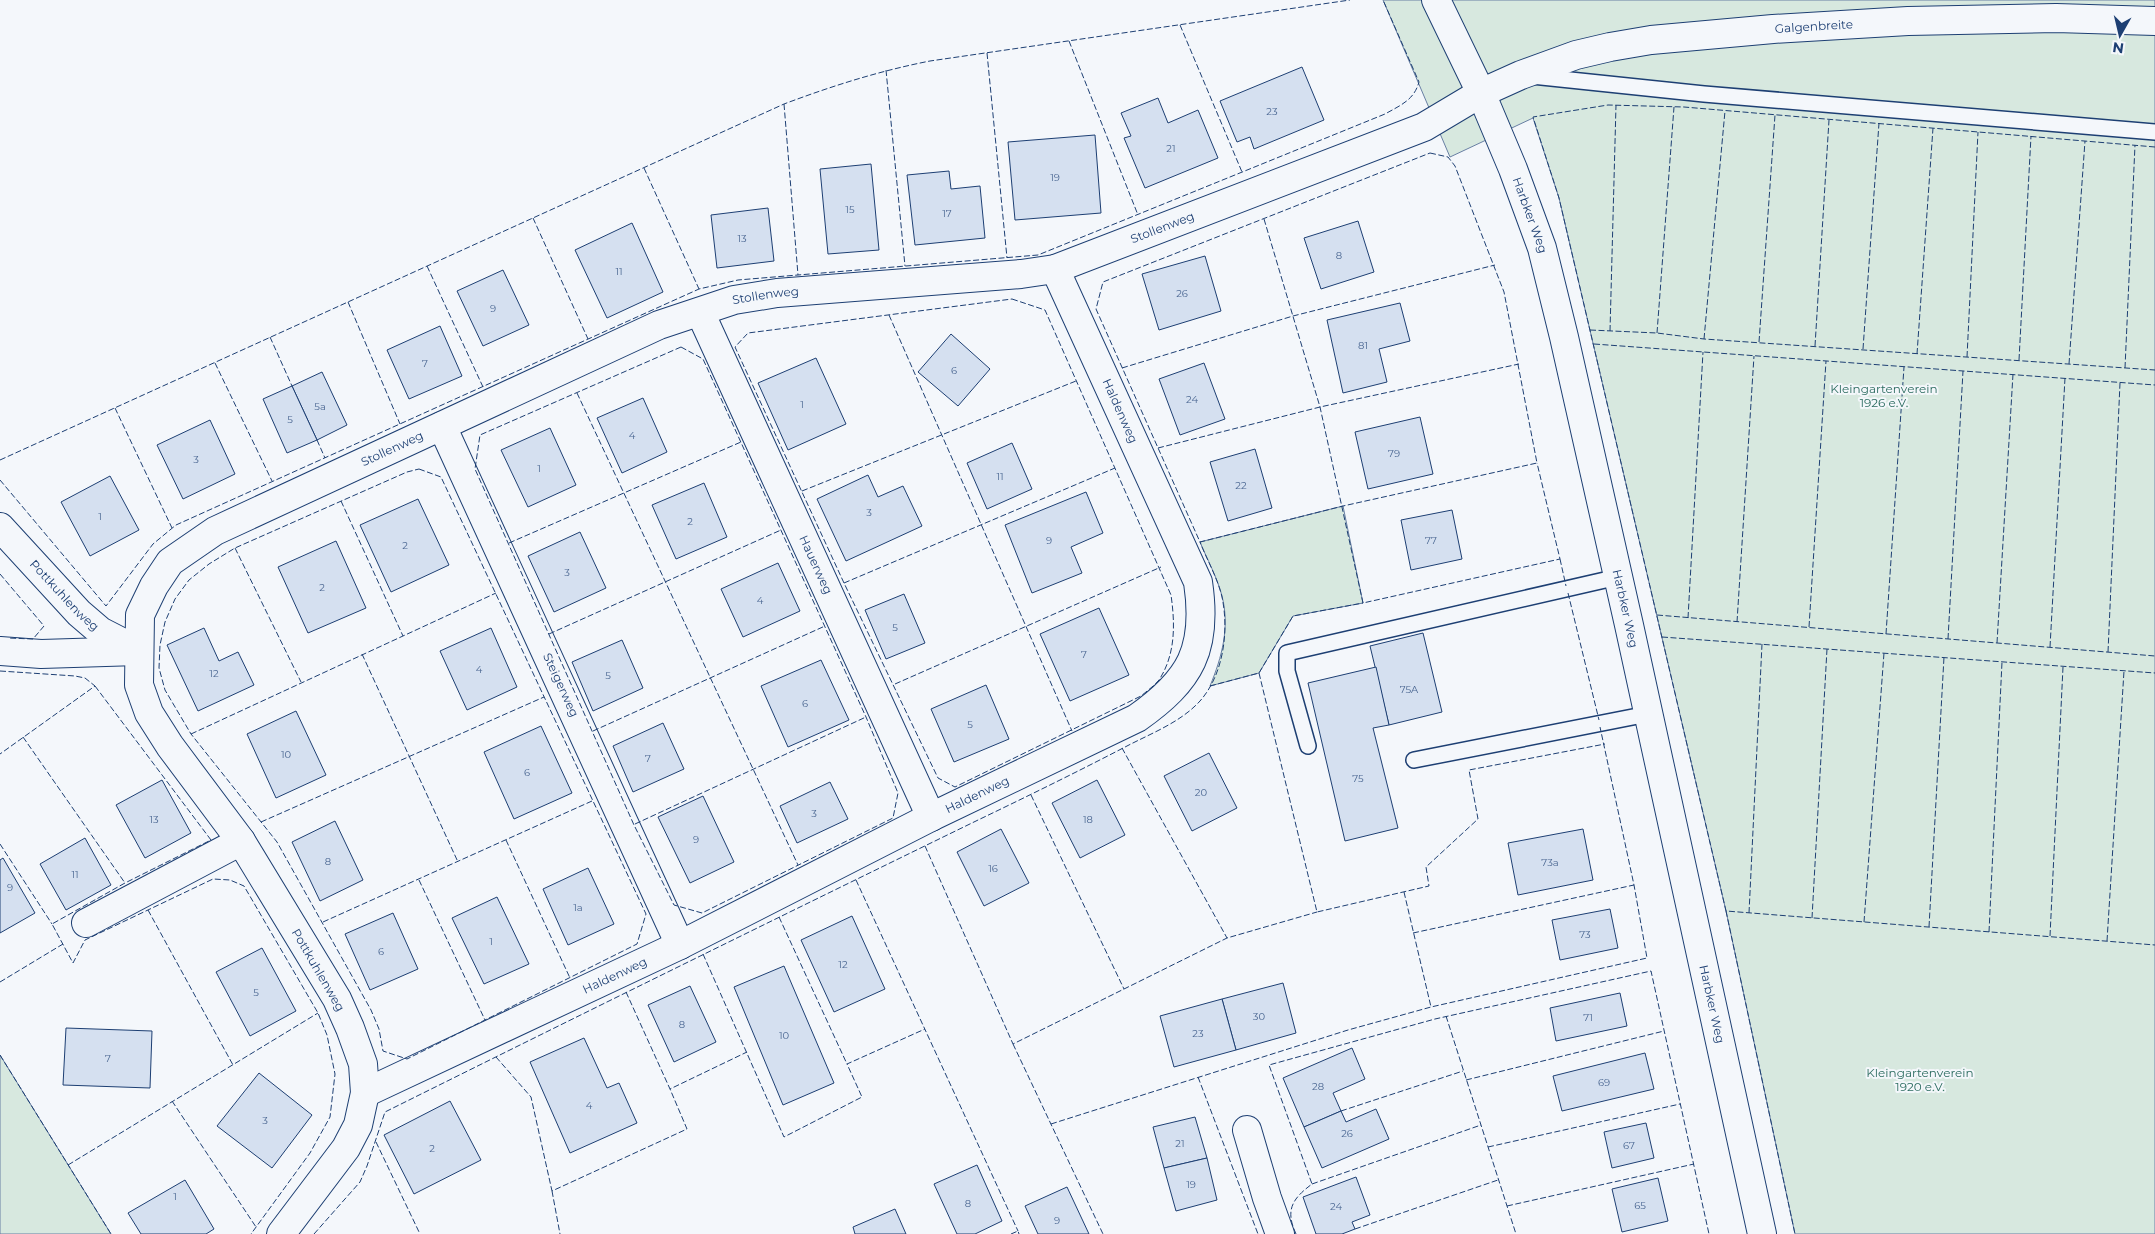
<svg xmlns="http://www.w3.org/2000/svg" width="2155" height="1234" font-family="Montserrat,sans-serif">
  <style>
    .green { fill: #d7e8df; stroke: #687fa3 }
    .building { fill: #d5e0f0; stroke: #1d3f73 }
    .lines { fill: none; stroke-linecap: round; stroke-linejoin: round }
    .service-casing { stroke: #1d3f73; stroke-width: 18 }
    .minor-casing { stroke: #1d3f73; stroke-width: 30 }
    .secondary-casing { stroke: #1d3f73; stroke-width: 30 }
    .service { stroke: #f4f7fb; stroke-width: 15 }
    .minor { stroke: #f4f7fb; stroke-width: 28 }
    .secondary { stroke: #f4f7fb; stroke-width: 28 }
    .fence { stroke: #1d3f73; stroke-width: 1; stroke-dasharray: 6 2.5; stroke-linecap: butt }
    .labels { text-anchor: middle; stroke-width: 4; stroke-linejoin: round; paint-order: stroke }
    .number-label { font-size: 10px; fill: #4b6792 }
    .street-label { font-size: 12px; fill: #1d3f73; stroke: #f4f7fb }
    .park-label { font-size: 12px; fill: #2c6c60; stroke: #f4f7fb }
  </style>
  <rect width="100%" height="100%" fill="#f4f7fb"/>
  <!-- green -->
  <g class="green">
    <path d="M 1383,0 L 2155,0 L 2155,1234 L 1795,1234 L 1726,911 L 1559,198 L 1533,118 L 1450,157 Z"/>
    <path d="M 1343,506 L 1363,603 L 1293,616 L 1259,673 L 1210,686 C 1222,657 1230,627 1222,596 C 1217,577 1207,559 1200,542 Z"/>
    <path d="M 0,1055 L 111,1234 L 0,1234 Z"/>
  </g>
  <!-- building -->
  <g class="building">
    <path d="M 1302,67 L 1324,120 L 1254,149 L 1250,137 L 1237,142 L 1220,101 Z"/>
    <path d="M 1158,98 L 1168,123 L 1198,110 L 1218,158 L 1145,188 L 1124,138 L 1131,136 L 1121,113 Z"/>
    <path d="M 1095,135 L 1101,213 L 1015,220 L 1008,142 Z"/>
    <path d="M 871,164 L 879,250 L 828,254 L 820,169 Z"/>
    <path d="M 949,171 L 951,189 L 980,186 L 985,238 L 915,245 L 907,175 Z"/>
    <path d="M 768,208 L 774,261 L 717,268 L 711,215 Z"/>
    <path d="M 1358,221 L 1374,272 L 1321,289 L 1304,238 Z"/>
    <path d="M 632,223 L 663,292 L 607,318 L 575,250 Z"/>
    <path d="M 1205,256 L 1221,311 L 1159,330 L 1142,274 Z"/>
    <path d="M 503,270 L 529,325 L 483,346 L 457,291 Z"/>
    <path d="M 1400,303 L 1410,341 L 1379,349 L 1387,382 L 1343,393 L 1327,320 Z"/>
    <path d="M 440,326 L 462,376 L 409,399 L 387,350 Z"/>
    <path d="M 951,334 L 990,369 L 958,406 L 918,372 Z"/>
    <path d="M 816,358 L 846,424 L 788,450 L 758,383 Z"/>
    <path d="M 1204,363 L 1225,419 L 1180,435 L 1159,379 Z"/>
    <path d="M 322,372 L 347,425 L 317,440 L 292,386 Z"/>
    <path d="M 292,386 L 317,440 L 287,453 L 263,399 Z"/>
    <path d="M 643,398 L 667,452 L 622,473 L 597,418 Z"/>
    <path d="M 1420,417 L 1433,474 L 1368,489 L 1355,432 Z"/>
    <path d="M 210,420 L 235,474 L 183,499 L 157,445 Z"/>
    <path d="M 550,428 L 576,485 L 528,507 L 501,450 Z"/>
    <path d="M 1012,443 L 1032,489 L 987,509 L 967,463 Z"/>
    <path d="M 1255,449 L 1272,508 L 1228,521 L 1210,462 Z"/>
    <path d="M 868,475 L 878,497 L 903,486 L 922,526 L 846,561 L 817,499 Z"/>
    <path d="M 110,476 L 139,530 L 90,556 L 61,502 Z"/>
    <path d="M 704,483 L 727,537 L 676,559 L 652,505 Z"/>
    <path d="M 1086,492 L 1103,533 L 1071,547 L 1082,573 L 1032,593 L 1005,525 Z"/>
    <path d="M 418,499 L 449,565 L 391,592 L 360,525 Z"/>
    <path d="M 1452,510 L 1462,559 L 1411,570 L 1401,520 Z"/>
    <path d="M 580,532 L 606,588 L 554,612 L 528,556 Z"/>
    <path d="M 336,541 L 366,608 L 308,633 L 278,567 Z"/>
    <path d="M 778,563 L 800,611 L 743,637 L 721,589 Z"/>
    <path d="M 904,594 L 925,643 L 886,659 L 865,610 Z"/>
    <path d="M 1099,608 L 1129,675 L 1070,701 L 1040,634 Z"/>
    <path d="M 204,628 L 219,661 L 238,652 L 254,685 L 198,711 L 167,645 Z"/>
    <path d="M 491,628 L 517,687 L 467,710 L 440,651 Z"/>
    <path d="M 1423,633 L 1442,712 L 1389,725 L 1370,646 Z"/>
    <path d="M 622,640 L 643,688 L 593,711 L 572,662 Z"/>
    <path d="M 821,660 L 849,720 L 788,747 L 761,686 Z"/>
    <path d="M 1376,667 L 1389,725 L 1373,728 L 1398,828 L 1345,841 L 1308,683 Z"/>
    <path d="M 986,685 L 1009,739 L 954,762 L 931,709 Z"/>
    <path d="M 296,711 L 326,775 L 276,798 L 247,734 Z"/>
    <path d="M 663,723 L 684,769 L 633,792 L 613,746 Z"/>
    <path d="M 541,726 L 572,793 L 514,819 L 484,752 Z"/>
    <path d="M 1209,753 L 1237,808 L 1192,831 L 1164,776 Z"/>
    <path d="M 162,780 L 191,833 L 145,858 L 116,805 Z"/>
    <path d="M 1097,780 L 1125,835 L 1080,858 L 1052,803 Z"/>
    <path d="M 830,782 L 848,819 L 797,843 L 780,806 Z"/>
    <path d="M 703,796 L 734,862 L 690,883 L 658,817 Z"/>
    <path d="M 335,821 L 363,880 L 320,901 L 292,842 Z"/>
    <path d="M 1001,829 L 1029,883 L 984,906 L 957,852 Z"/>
    <path d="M 1583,829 L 1593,880 L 1518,895 L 1508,843 Z"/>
    <path d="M 85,838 L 111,885 L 66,910 L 40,864 Z"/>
    <path d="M 3,858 L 35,913 L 0,933 L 0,860 Z"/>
    <path d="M 588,868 L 614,924 L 568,945 L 543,889 Z"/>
    <path d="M 497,897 L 529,964 L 484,984 L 452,918 Z"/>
    <path d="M 1610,909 L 1618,948 L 1560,960 L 1552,920 Z"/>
    <path d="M 393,913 L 418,969 L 370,990 L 345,934 Z"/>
    <path d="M 852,916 L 885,989 L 834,1012 L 801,940 Z"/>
    <path d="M 262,948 L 296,1011 L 250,1036 L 216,972 Z"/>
    <path d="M 784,966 L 834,1083 L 783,1105 L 734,987 Z"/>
    <path d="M 1283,983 L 1296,1033 L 1236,1050 L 1222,999 Z"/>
    <path d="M 690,986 L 716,1042 L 674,1062 L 648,1005 Z"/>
    <path d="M 1620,993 L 1627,1026 L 1556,1041 L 1550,1008 Z"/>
    <path d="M 1222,999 L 1236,1050 L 1174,1067 L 1160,1016 Z"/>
    <path d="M 66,1028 L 152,1031 L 150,1088 L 63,1085 Z"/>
    <path d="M 584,1038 L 607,1088 L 619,1083 L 637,1123 L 570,1153 L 530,1062 Z"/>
    <path d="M 1352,1048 L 1365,1079 L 1333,1093 L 1341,1111 L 1304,1127 L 1283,1078 Z"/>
    <path d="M 1645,1053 L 1654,1089 L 1562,1111 L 1553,1076 Z"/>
    <path d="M 259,1073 L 312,1115 L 272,1168 L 217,1126 Z"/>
    <path d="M 450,1101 L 481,1160 L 414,1194 L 384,1135 Z"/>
    <path d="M 1376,1109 L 1389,1139 L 1322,1168 L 1304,1127 L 1341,1111 L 1346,1122 Z"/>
    <path d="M 1195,1117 L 1207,1158 L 1164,1168 L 1153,1127 Z"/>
    <path d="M 1646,1123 L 1654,1158 L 1612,1168 L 1604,1132 Z"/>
    <path d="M 1207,1158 L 1217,1200 L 1176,1211 L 1164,1168 Z"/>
    <path d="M 977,1165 L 1002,1221 L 975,1234 L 957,1234 L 934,1184 Z"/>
    <path d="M 1356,1177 L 1370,1215 L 1352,1222 L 1355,1229 L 1342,1234 L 1316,1234 L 1303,1197 Z"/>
    <path d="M 1658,1178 L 1668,1221 L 1622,1232 L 1612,1189 Z"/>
    <path d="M 185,1180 L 214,1229 L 206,1234 L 141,1234 L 128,1213 Z"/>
    <path d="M 1067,1187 L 1089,1234 L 1038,1234 L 1025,1206 Z"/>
    <path d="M 895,1209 L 906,1234 L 855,1234 L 853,1227 Z"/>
  </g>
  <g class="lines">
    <!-- service casing -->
    <g class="service-casing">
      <g id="service">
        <path d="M 1532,76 L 1704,94 L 2155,132"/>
        <path d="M 1308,746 L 1287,671 L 1287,653 L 1618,577"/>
        <path d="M 1414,760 L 1648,714"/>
      </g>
    </g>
    <!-- minor casing -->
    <g class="minor-casing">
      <g id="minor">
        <path id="s1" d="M 700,312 L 931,817"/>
        <path id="s2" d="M 442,426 L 680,945"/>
        <path id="s3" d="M 0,527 L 79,613 L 100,631 L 139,651"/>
        <path d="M 0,651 L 41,654 L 138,651"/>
        <path d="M 86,923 L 241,841"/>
        <path id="s4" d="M 365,1093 L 680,945 L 931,817 L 1137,718 C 1191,680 1208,649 1198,582 L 1055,269"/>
        <path d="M 1247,1130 L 1267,1198 L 1280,1234"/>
        <path id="s5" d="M 281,1234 L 346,1148 L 358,1125 L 365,1093 L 363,1064 L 350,1028 L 337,999 L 241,841 L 170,746 L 149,713 L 139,685 L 140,615 L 154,586 L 170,562 L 215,531 L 659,325 L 734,300 L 777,293 L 1021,274 L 1055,269 L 1424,127 L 1481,93 L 1521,75 L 1576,55 L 1610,47 L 1651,40 L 1773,29 L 1908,21 L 2056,18 L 2155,21"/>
      </g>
    </g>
    <!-- secondary casing -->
    <g class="secondary-casing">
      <g id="secondary">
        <path id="s6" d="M 1436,0 L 1481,93 L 1513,169 L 1542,248 L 1564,337 L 1629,625 L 1762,1234"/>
      </g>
    </g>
    <!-- service -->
    <use href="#service" class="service"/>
    <!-- minor -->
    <use href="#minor" class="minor"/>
    <!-- secondary -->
    <use href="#secondary" class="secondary"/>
    <!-- fence -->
    <g class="fence">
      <path d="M 1180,25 L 1242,172"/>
      <path d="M 1069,41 L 1138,215"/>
      <path d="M 987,53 L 1007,258"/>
      <path d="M 886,70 L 905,266"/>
      <path d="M 784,104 L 798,275"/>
      <path d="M 2155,147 L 1684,107 L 1608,105 L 1533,117 L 1559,198 L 1726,911 L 2155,945"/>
      <path d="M 1430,153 L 1448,157 L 1455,166 L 1504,292 L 1537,463 L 1343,506 L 1200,542 L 1096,309 L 1103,282 Z"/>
      <path d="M 644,168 L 699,289"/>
      <path d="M 533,218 L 588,339"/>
      <path d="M 1264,219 L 1320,407 L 1363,603 L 1560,559 L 1537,463"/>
      <path d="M 427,266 L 483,387"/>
      <path d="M 1012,299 L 1045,310 L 1171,595 C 1175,623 1176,654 1159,680 C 1154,686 1147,691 1141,696 L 955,787 L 938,778 L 844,583 L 735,347 L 748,333 Z"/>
      <path d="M 348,302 L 400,424"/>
      <path d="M 889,315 L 1072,731"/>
      <path d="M 1590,330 L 1657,333 L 1704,339 L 2155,370"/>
      <path d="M 1610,331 L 1616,105"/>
      <path d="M 1657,333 L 1674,107"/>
      <path d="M 270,337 L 292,386"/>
      <path d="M 1704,339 L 1725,111"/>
      <path d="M 1759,342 L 1775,115"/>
      <path d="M 1594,344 L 2155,385"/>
      <path d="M 1815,346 L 1829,120"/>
      <path d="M 681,347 L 703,359 L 866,717 L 898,793 L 893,818 L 702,913 L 674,905 L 634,825 L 475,469 L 480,435 Z"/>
      <path d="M 1863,349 L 1879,123"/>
      <path d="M 1917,354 L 1933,128"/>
      <path d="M 1967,357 L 1978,132"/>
      <path d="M 2019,360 L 2031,136"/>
      <path d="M 215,363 L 272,481"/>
      <path d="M 2069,364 L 2085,141"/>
      <path d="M 1122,368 L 1293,316 L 1495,265"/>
      <path d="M 2125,368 L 2135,145"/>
      <path d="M 577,393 L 798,865"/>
      <path d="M 115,408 L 172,528"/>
      <path d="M 317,440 L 325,458"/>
      <path d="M 1158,448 L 1320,407 L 1519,364"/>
      <path d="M 0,460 L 784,104 C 832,86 879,71 930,61 L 1350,0"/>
      <path d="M 419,469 L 441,477 L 646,914 L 637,944 L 407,1059 L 383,1051 L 379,1029 L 371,1010 L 277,842 L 191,734 L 165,690 L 159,668 L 160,645 L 165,622 L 175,599 L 189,580 L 209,564 L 235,548 L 407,472 Z"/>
      <path d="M 0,480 L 106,606 L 153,544 L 176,525 L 699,289 L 738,280 L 1038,255 L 1385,114 C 1401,105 1414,100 1419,82 L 1383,0"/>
      <path d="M 802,491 L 1076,381"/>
      <path d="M 341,501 L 403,636"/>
      <path d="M 509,543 L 741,442"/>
      <path d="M 235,548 L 301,682"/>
      <path d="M 1560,559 L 1566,586"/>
      <path d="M 0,574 L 44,626 L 33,639 L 8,638"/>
      <path d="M 844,583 L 1115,468"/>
      <path d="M 1568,593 L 1599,720"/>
      <path d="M 1657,615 L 2155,656"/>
      <path d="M 1688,618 L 1703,352"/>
      <path d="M 1737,622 L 1754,356"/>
      <path d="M 1809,627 L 1826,361"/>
      <path d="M 549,634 L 781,530"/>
      <path d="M 1886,634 L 1904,367"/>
      <path d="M 1662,637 L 2155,673"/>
      <path d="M 1948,639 L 1963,371"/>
      <path d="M 1997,643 L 2013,374"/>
      <path d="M 2050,647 L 2065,378"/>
      <path d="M 2108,652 L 2120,383"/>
      <path d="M 362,654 L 458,862"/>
      <path d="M 0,671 L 75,676 L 85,678 L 95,686 L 0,754"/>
      <path d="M 1259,673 L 1317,912 L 1429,886 L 1426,867 L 1478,819 L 1469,770 L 1605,744"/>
      <path d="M 895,684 L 1161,567"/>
      <path d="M 95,686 L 211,840 L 125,883 L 52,924 L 73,963 L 85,940 L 213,879 L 230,880 L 244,886 L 318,1013 L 327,1035 L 335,1074 L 330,1117 L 310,1153 L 251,1234"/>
      <path d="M 1210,686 L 1259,673 L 1293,616 L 1363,603"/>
      <path d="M 593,731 L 825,626"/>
      <path d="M 191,734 L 496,593"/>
      <path d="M 23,737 L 125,883"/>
      <path d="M 1122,748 L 1227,938"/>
      <path d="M 1031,795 L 1124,989"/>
      <path d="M 261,822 L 544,697"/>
      <path d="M 635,824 L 866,717"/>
      <path d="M 506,840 L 570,978"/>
      <path d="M 0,844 L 52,924"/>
      <path d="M 925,846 L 1013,1044 L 1227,938 L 1317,912"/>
      <path d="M 419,880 L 485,1020"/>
      <path d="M 856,880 L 1018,1231"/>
      <path d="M 1404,892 L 1431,1007"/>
      <path d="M 148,910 L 233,1065"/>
      <path d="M 1726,911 L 1795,1234"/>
      <path d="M 1749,913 L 1762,644"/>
      <path d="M 779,917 L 847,1064"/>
      <path d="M 1812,918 L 1827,649"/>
      <path d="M 323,922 L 592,801"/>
      <path d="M 1864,922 L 1884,653"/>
      <path d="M 1929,927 L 1944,657"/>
      <path d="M 1989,932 L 2002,662"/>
      <path d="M 1413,933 L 1634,885"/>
      <path d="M 2050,936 L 2063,667"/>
      <path d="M 2107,941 L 2124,671"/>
      <path d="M 703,954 L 784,1137 L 862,1097 L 847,1064 L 925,1029"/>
      <path d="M 0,982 L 63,944"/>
      <path d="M 626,992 L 670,1089 L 747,1052"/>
      <path d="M 1446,1016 L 1516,1234"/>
      <path d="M 1013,1044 L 1103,1234"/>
      <path d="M 0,1055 L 111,1234"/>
      <path d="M 496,1057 L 531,1097 L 552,1191 L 687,1129 L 670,1089"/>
      <path d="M 1198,1077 L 1258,1234"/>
      <path d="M 1466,1080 L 1664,1031"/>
      <path d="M 172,1101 L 256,1227"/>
      <path d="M 1341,1111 L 1463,1071"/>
      <path d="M 1051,1124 L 1348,1030 L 1431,1007 L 1647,958 L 1634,885 L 1600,727"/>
      <path d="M 376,1142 L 420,1234"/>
      <path d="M 1488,1147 L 1680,1104"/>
      <path d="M 68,1165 L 318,1013"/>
      <path d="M 1312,1184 L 1481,1125"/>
      <path d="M 552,1191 L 560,1234"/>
      <path d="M 1507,1206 L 1694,1164"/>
      <path d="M 1355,1229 L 1498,1180"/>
      <path d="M 314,1234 L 360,1182 L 367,1166 L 385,1112 C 582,1014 779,917 976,821 C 1026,797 1077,772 1127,746 C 1152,733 1181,722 1200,701 C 1224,674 1229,630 1222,597 C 1218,579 1207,560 1200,542"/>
      <path d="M 1011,1234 L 1018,1231 L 1019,1234"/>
      <path d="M 1296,1234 C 1285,1210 1292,1199 1312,1184 L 1269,1065 L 1435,1019 L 1651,971 L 1709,1234"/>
    </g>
  </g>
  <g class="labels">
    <!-- number labels -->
    <g class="number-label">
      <text x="1272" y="115">23</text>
      <text x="1171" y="152">21</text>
      <text x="1055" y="181">19</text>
      <text x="850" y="213">15</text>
      <text x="947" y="217">17</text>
      <text x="742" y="242">13</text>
      <text x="1339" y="259">8</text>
      <text x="619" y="275">11</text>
      <text x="1182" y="297">26</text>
      <text x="493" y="312">9</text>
      <text x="1363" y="349">81</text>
      <text x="425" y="367">7</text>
      <text x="954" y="374">6</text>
      <text x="1192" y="403">24</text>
      <text x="802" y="408">1</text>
      <text x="320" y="410">5a</text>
      <text x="290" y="423">5</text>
      <text x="632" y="439">4</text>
      <text x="1394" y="457">79</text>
      <text x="196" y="463">3</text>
      <text x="539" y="472">1</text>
      <text x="1000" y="480">11</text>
      <text x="1241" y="489">22</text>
      <text x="869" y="516">3</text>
      <text x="100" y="520">1</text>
      <text x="690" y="525">2</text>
      <text x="1049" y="544">9</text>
      <text x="1431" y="544">77</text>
      <text x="405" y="549">2</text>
      <text x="567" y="576">3</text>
      <text x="322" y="591">2</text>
      <text x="760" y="604">4</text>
      <text x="895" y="631">5</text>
      <text x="1084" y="658">7</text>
      <text x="479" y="673">4</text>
      <text x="214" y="677">12</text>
      <text x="608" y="679">5</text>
      <text x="1409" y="693">75A</text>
      <text x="805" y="707">6</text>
      <text x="970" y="728">5</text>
      <text x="286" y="758">10</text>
      <text x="648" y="762">7</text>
      <text x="527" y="776">6</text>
      <text x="1358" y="782">75</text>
      <text x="1201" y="796">20</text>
      <text x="814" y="817">3</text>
      <text x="154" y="823">13</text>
      <text x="1088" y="823">18</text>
      <text x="696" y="843">9</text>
      <text x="328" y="865">8</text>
      <text x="1550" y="866">73a</text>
      <text x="993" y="872">16</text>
      <text x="75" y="878">11</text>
      <text x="10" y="891">9</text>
      <text x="578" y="911">1a</text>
      <text x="1585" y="938">73</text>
      <text x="491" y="945">1</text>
      <text x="381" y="955">6</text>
      <text x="843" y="968">12</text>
      <text x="256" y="996">5</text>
      <text x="1259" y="1020">30</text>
      <text x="1588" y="1021">71</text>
      <text x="682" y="1028">8</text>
      <text x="1198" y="1037">23</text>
      <text x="784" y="1039">10</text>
      <text x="108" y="1062">7</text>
      <text x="1604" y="1086">69</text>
      <text x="1318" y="1090">28</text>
      <text x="589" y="1109">4</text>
      <text x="265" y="1124">3</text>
      <text x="1347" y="1137">26</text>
      <text x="1180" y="1147">21</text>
      <text x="1629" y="1149">67</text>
      <text x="432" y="1152">2</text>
      <text x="1191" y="1188">19</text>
      <text x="175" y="1200">1</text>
      <text x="968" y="1207">8</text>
      <text x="1640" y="1209">65</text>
      <text x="1336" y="1210">24</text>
      <text x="1057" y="1224">9</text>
    </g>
    <!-- street labels -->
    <g class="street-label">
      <text dy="4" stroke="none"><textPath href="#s5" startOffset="2519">Galgenbreite</textPath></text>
      <text dy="4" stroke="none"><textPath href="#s6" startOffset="235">Harbker Weg</textPath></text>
      <text dy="4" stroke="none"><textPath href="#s5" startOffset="1830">Stollenweg</textPath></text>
      <text dy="4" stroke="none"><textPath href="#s5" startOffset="1424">Stollenweg</textPath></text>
      <text transform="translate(1120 411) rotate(66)" y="4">Haldenweg</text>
      <text dy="4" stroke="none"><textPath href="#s5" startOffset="1019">Stollenweg</textPath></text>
      <text dy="4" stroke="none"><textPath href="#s1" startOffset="278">Hauerweg</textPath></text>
      <text dy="4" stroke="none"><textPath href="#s3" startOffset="94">Pottkuhlenweg</textPath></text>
      <text dy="4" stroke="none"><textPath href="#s6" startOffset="640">Harbker Weg</textPath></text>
      <text dy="4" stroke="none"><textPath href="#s2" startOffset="285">Steigerweg</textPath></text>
      <text dy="4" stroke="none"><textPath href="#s4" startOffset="681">Haldenweg</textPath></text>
      <text transform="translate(318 970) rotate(60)" y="4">Pottkuhlenweg</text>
      <text dy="4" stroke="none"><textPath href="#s4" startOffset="276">Haldenweg</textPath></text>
      <text dy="4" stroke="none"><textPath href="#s6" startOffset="1045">Harbker Weg</textPath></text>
    </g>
    <!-- park labels -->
    <g class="park-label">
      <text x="1884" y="393">Kleingartenverein<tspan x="1884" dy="14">1926 e.V.</tspan></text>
      <text x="1920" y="1077">Kleingartenverein<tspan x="1920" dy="14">1920 e.V.</tspan></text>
    </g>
  </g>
  <!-- north arrow -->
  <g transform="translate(2120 35) rotate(188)" stroke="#f4f7fb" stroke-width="4" paint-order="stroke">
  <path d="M0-4L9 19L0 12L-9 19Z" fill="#1d3f73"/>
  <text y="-8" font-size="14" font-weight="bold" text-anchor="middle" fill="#1d3f73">N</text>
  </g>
</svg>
